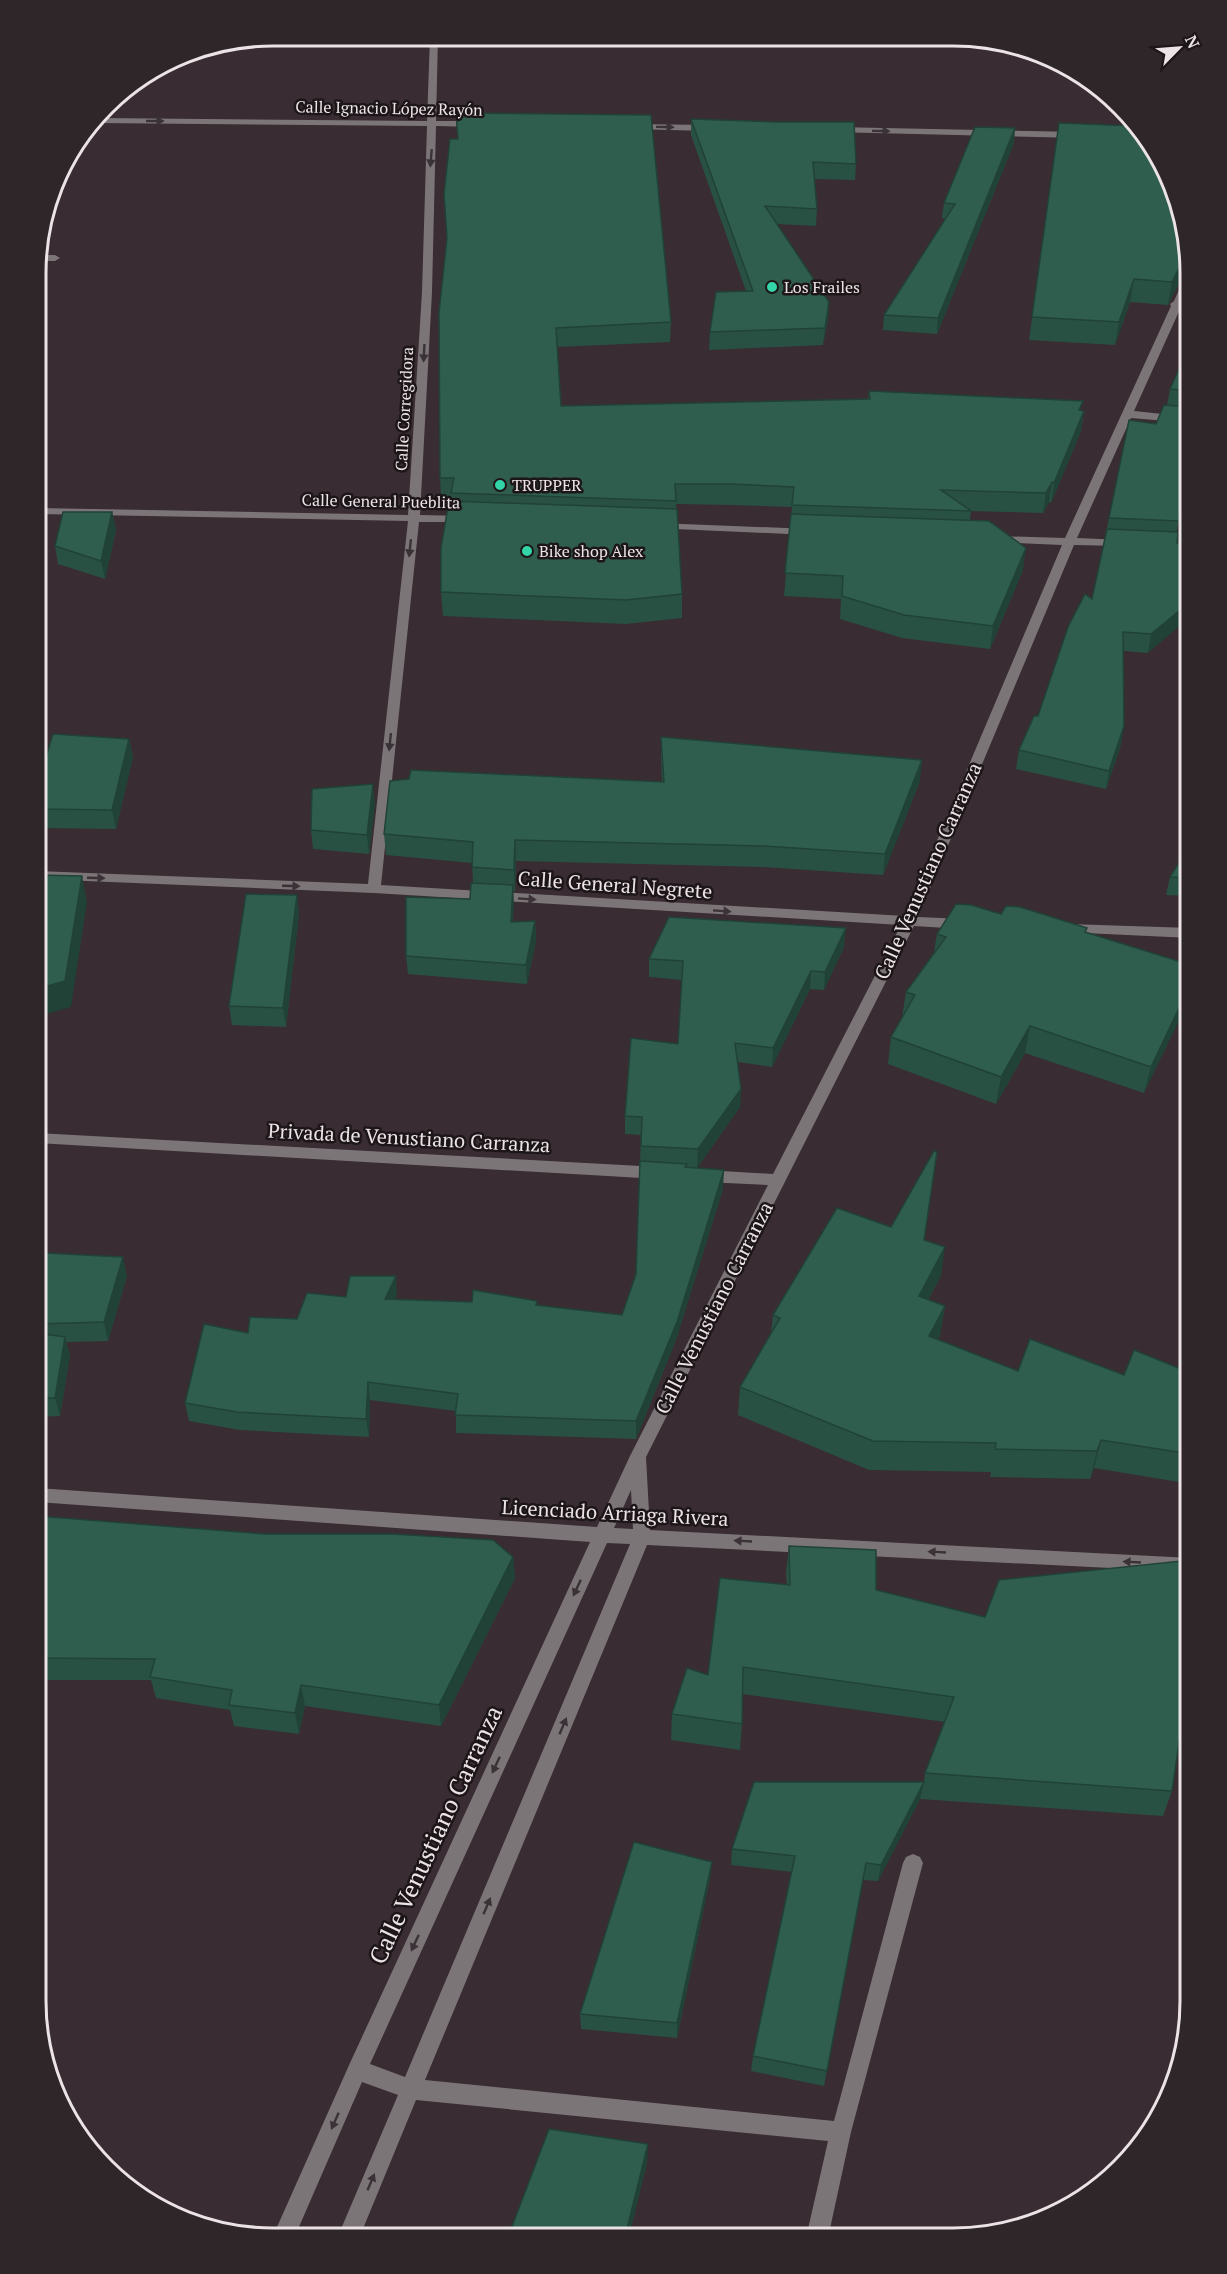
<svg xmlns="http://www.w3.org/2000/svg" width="1227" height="2274" font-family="'PT Serif',serif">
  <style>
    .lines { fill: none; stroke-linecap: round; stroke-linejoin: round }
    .minor { fill: #7c7578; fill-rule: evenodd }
    .wall { fill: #285143 }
    .shaded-wall { fill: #214237 }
    .building { fill: #2f5e4e; stroke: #214237; stroke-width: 1.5 }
    .oneway { fill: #3a3236 }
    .poi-dot { fill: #33d4a8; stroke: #1d1619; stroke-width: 2 }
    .labels { text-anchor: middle; stroke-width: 5; stroke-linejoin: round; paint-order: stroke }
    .far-street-label { font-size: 16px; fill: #ece3e7; stroke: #1d1619 }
    .far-poi-label { font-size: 16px; fill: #ece3e7; stroke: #1d1619; text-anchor: start }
    .street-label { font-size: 20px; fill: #ece3e7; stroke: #1d1619 }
    .near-street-label { font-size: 24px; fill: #ece3e7; stroke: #1d1619 }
    .rim { fill: none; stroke: #ece3e7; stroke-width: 3 }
  </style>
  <rect width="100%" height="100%" fill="#392c32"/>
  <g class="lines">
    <!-- minor -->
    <g class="minor">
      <path d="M 430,37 L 438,37 L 436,121 L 475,121 L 480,124 L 475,127 L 436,126 L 432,292 L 420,515 L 465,516 L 471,519 L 465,522 L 419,522 L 381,885 L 905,916 L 1062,545 L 996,542 L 990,539 L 996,536 L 1065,538 L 1171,306 L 1170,304 L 1174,301 L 1186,274 L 1191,271 L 1191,285 L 1184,301 L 1191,302 L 1191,308 L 1181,307 L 1134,411 L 1191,417 L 1191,423 L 1131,418 L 1077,538 L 1122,540 L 1128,543 L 1122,546 L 1074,545 L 918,917 L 963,919 L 970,924 L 963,929 L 914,926 L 646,1457 L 650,1530 L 1191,1558 L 1191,1572 L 647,1545 L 425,2080 L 834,2121 L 903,1863 L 906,1857 L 913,1854 L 920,1857 L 923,1863 L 851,2132 L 828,2238 L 806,2238 L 828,2141 L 416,2100 L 360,2236 L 338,2236 L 398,2095 L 362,2082 L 295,2236 L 273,2236 L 350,2063 L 590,1542 L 37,1502 L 37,1488 L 597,1527 L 630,1456 L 768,1185 L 704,1182 L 699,1180 L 696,1176 L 699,1172 L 704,1170 L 773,1174 L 901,925 L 374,893 L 37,879 L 37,871 L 368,884 L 408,521 L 38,514 L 38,508 L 408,515 L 422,292 L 427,126 L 95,123 L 99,118 L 427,121 ZM 631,1490 L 633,1529 L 614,1528 ZM 607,1543 L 630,1544 L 405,2077 L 370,2064 Z"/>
      <path d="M 634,124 L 709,125 L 714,128 L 709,131 L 631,129 L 629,127 Z"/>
      <path d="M 835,127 L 1078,132 L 1083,135 L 1078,138 L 832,132 L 830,130 Z"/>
      <path d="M 38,255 L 55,255 L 60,258 L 55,261 L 38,261 Z"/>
      <path d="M 657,523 L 810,529 L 816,532 L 810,535 L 653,528 L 653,524 Z"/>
      <path d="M 1068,924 L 1191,928 L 1191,938 L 1063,932 L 1061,929 L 1063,926 Z"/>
      <path d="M 37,1133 L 659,1167 L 664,1169 L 667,1173 L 664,1177 L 659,1179 L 37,1143 Z"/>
    </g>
  </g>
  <!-- wall -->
  <g class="wall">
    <path d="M 691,119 L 856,164 L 855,180 L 814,179 L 817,209 L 816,226 L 777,224 L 829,302 L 828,319 L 823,345 L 709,350 L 710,332 L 746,291 L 691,135 Z"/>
    <path d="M 1059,123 L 1178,197 L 1190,269 L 1184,273 L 1168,305 L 1130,302 L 1115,345 L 1029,340 Z"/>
    <path d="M 457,139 L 671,322 L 670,342 L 557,347 L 561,406 L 868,399 L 869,391 L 1084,411 L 1081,431 L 1051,503 L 1049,502 L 1043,513 L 971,511 L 970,520 L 1023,570 L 990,649 L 902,638 L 840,619 L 841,599 L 784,596 L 792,507 L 731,505 L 676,504 L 682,594 L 682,618 L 626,624 L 443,616 L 441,592 L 452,501 L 452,498 L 441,498 L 440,478 Z"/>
    <path d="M 1014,143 L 937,334 L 883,330 L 884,315 L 946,219 L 942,218 L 944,203 Z"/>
    <path d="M 1191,279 L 1191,300 L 1187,299 Z"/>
    <path d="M 1191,343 L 1191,414 L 1179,521 L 1148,653 L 1124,651 L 1121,745 L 1106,789 L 1016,769 L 1019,750 L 1038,716 L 1092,599 L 1109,518 L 1156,424 L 1167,405 L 1170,389 Z"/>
    <path d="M 112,512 L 116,530 L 105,579 L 58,564 L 55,546 Z"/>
    <path d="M 661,737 L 920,781 L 883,875 L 763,867 L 516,861 L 515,891 L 513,891 L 513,922 L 535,921 L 536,940 L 527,984 L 408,974 L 406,956 L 470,899 L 473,883 L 472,863 L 386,855 L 384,834 L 662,782 L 661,758 Z"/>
    <path d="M 129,739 L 133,757 L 116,829 L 37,828 L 37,786 Z"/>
    <path d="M 375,803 L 369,854 L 313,849 L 311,830 Z"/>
    <path d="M 1191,844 L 1191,896 L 1166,895 L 1170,877 Z"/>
    <path d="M 297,895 L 299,914 L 286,1027 L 232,1025 L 229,1006 Z"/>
    <path d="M 1001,914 L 1086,932 L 1191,965 L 1144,1093 L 1025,1053 L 996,1104 L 888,1064 L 891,1037 L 902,1017 L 906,992 L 934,952 L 937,934 Z"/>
    <path d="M 844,947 L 824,990 L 810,989 L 772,1067 L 738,1062 L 741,1089 L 740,1107 L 697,1168 L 687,1167 L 723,1189 L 676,1340 L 636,1439 L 456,1433 L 456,1411 L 370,1400 L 369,1437 L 240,1430 L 189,1421 L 185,1403 L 248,1333 L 297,1319 L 346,1297 L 397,1294 L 395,1299 L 472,1302 L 537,1301 L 537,1305 L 622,1315 L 636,1274 L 641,1135 L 625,1134 L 625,1116 L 678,1044 L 682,980 L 649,977 L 649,959 Z"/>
    <path d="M 924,1240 L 941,1276 L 928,1300 L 945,1306 L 940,1335 L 938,1339 L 1018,1371 L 1124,1375 L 1191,1373 L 1191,1484 L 1094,1468 L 1090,1479 L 990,1477 L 991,1472 L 869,1470 L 738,1415 L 740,1387 L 771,1333 L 773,1315 Z"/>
    <path d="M 127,1276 L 108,1341 L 66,1342 L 70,1355 L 60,1416 L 37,1417 L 37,1301 Z"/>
    <path d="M 37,1516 L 513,1557 L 515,1578 L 441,1726 L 305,1706 L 299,1734 L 234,1726 L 230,1710 L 156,1698 L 151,1680 L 36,1680 Z"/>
    <path d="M 789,1546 L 876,1590 L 1172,1791 L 1163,1816 L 920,1799 L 878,1881 L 863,1880 L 824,2086 L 751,2071 L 753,2056 L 792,1872 L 731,1865 L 732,1849 L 924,1782 L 925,1773 L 945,1722 L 742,1694 L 742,1724 L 740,1750 L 671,1740 L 672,1714 L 787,1585 L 786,1573 Z"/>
    <path d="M 712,1862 L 710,1878 L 677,2038 L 581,2029 L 580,2014 Z"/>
  </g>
  <!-- shaded-wall -->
  <g class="shaded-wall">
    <path d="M 1015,128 L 1014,143 L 937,334 L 938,318 Z"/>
    <path d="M 1187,252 L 1190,269 L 1184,273 L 1168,305 L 1172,282 Z"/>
    <path d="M 1134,279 L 1130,302 L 1115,345 L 1119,322 Z"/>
    <path d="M 829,302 L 828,319 L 823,345 L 825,328 Z"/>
    <path d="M 1084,411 L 1081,431 L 1051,503 L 1054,483 Z"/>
    <path d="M 1052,482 L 1049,502 L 1043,513 L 1046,493 Z"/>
    <path d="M 112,512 L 116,530 L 105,579 L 101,561 Z"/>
    <path d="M 1026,548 L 1023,570 L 990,649 L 993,626 Z"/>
    <path d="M 1191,601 L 1191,616 L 1148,653 L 1151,634 Z"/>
    <path d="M 1124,726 L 1121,745 L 1106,789 L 1109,771 Z"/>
    <path d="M 129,739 L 133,757 L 116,829 L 112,810 Z"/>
    <path d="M 922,760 L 920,781 L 883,875 L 885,854 Z"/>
    <path d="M 373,784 L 375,803 L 369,854 L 367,835 Z"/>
    <path d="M 515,840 L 516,861 L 515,891 L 514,870 Z"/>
    <path d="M 82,876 L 87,902 L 71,1007 L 37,1017 L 37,989 Z"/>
    <path d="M 513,885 L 514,904 L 512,941 L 511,922 Z"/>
    <path d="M 297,895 L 299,914 L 286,1027 L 283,1008 Z"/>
    <path d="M 535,921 L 536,940 L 527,984 L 526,965 Z"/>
    <path d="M 846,928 L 844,947 L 824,990 L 825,972 Z"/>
    <path d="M 811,971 L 810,989 L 772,1067 L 773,1048 Z"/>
    <path d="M 1191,983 L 1191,996 L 1144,1093 L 1151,1067 Z"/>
    <path d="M 1030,1026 L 1025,1053 L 996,1104 L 1001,1077 Z"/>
    <path d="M 741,1089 L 740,1107 L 697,1168 L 698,1149 Z"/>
    <path d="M 724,1170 L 723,1189 L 676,1340 L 636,1439 L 636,1421 Z"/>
    <path d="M 945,1247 L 941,1276 L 914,1325 L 919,1296 Z"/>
    <path d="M 123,1257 L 127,1276 L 108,1341 L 104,1322 Z"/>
    <path d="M 396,1276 L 397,1294 L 387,1317 L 385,1299 Z"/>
    <path d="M 945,1306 L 940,1335 L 924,1364 L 929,1336 Z"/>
    <path d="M 65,1337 L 70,1355 L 60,1416 L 55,1398 Z"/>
    <path d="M 368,1382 L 370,1400 L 369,1437 L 366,1419 Z"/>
    <path d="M 1101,1440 L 1094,1468 L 1090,1479 L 1097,1451 Z"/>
    <path d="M 513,1557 L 515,1578 L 441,1726 L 439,1705 Z"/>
    <path d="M 301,1685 L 305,1706 L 299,1734 L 295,1713 Z"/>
    <path d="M 924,1782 L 920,1799 L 878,1881 L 881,1865 Z"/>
    <path d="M 712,1862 L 710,1878 L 677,2038 L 677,2023 Z"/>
    <path d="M 648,2144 L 647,2164 L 629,2237 L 625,2237 Z"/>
  </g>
  <!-- building -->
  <g class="building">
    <path d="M 456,113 L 651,115 L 671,322 L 556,328 L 561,406 L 870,399 L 869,391 L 1083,401 L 1079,410 L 1084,411 L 1054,483 L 1052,482 L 1046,493 L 941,490 L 971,511 L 792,505 L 794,487 L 732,484 L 675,484 L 676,501 L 451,493 L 454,478 L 440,478 L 439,313 L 447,238 L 444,194 L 450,139 L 458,139 Z"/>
    <path d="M 691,119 L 776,122 L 854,122 L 856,164 L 813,162 L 817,209 L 765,206 L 829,302 L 825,328 L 710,332 L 716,292 L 753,291 Z"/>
    <path d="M 1059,123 L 1137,126 L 1151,141 L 1178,197 L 1187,252 L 1172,282 L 1134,279 L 1119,322 L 1032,317 Z"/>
    <path d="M 975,127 L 1015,128 L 938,318 L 884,315 L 955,204 L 944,203 Z"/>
    <path d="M 1191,343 L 1191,391 L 1170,389 Z"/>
    <path d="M 1164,405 L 1191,407 L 1179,521 L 1109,518 L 1129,420 L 1156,424 Z"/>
    <path d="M 449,501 L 677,509 L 682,594 L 626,600 L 441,592 L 441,548 Z"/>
    <path d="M 63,512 L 112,512 L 101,561 L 55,546 Z"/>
    <path d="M 791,514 L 989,521 L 1026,548 L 993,626 L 904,615 L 842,596 L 843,576 L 785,573 Z"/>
    <path d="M 1107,529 L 1178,532 L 1177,543 L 1191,543 L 1191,601 L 1151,634 L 1123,632 L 1124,726 L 1109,771 L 1019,750 L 1034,716 L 1038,716 L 1068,627 L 1085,594 L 1092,599 Z"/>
    <path d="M 53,734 L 129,739 L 112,810 L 37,809 L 37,786 Z"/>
    <path d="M 661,737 L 922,760 L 885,854 L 764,846 L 515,840 L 514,870 L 472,867 L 473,842 L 384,834 L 390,781 L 409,779 L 411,770 L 664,782 Z"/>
    <path d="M 373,784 L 367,835 L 311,830 L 312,789 Z"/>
    <path d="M 1191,844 L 1191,878 L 1170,877 Z"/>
    <path d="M 37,875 L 82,876 L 65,981 L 37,989 Z"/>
    <path d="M 471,883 L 513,885 L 511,922 L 535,921 L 526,965 L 406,956 L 406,897 L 470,899 Z"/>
    <path d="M 246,894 L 297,895 L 283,1008 L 229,1006 Z"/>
    <path d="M 956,904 L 971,905 L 1001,914 L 1006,906 L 1020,907 L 1087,928 L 1085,932 L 1191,965 L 1191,983 L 1151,1067 L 1030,1026 L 1001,1077 L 891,1037 L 915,995 L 906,992 L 946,937 L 937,934 Z"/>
    <path d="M 669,917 L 846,928 L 825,972 L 811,971 L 773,1048 L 735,1043 L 741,1089 L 698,1149 L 641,1146 L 642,1117 L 625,1116 L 631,1038 L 678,1044 L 683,961 L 649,959 Z"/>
    <path d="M 934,1151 L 937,1152 L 924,1240 L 945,1247 L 919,1296 L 945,1306 L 929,1336 L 1018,1371 L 1030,1339 L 1124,1375 L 1134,1350 L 1191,1373 L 1191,1454 L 1101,1440 L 1097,1451 L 995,1449 L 996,1443 L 873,1441 L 740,1387 L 780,1318 L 773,1315 L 837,1208 L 891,1227 Z"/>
    <path d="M 640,1161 L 687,1164 L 685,1167 L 724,1170 L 677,1322 L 636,1421 L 455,1415 L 458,1394 L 368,1382 L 366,1419 L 237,1412 L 185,1403 L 204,1324 L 248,1333 L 250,1317 L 297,1319 L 307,1293 L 346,1297 L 350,1276 L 396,1276 L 385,1299 L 472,1302 L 473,1290 L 537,1301 L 536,1305 L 622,1315 L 636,1274 Z"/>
    <path d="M 45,1253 L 123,1257 L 104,1322 L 37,1324 L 37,1301 Z"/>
    <path d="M 37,1333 L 65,1337 L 55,1398 L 37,1398 Z"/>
    <path d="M 37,1516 L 264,1534 L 392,1534 L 493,1540 L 513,1557 L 439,1705 L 301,1685 L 295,1713 L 229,1705 L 232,1690 L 150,1677 L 155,1659 L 36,1658 Z"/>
    <path d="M 789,1546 L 876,1550 L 876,1590 L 985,1617 L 999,1580 L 1191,1560 L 1191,1659 L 1172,1791 L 925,1773 L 954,1697 L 743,1667 L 742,1724 L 672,1714 L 687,1668 L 708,1675 L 720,1578 L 790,1585 Z"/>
    <path d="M 754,1782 L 924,1782 L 881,1865 L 866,1863 L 827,2071 L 753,2056 L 795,1856 L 732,1849 Z"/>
    <path d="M 634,1842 L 712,1862 L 677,2023 L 580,2014 Z"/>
    <path d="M 549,2129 L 648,2144 L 625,2237 L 508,2237 Z"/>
  </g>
  <!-- one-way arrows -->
  <defs><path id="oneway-solid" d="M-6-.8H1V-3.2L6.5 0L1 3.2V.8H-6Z" transform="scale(1.5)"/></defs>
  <g class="oneway">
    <use href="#oneway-solid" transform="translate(155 121)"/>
    <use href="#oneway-solid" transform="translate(665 127) rotate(1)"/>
    <use href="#oneway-solid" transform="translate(881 131) rotate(1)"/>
    <use href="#oneway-solid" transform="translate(431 158) rotate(95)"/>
    <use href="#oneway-solid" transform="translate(424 353) rotate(93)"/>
    <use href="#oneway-solid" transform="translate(410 548) rotate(96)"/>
    <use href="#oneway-solid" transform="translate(390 742) rotate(96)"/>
    <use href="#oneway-solid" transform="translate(96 878) rotate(2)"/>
    <use href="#oneway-solid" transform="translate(291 886) rotate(2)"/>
    <use href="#oneway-solid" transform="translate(527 899) rotate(4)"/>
    <use href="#oneway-solid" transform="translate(722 911) rotate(4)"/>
    <use href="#oneway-solid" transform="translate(743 1541) rotate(-177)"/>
    <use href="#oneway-solid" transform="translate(937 1552) rotate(-177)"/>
    <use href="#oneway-solid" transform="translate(1132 1562) rotate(-177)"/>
    <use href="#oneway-solid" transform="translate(577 1588) rotate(115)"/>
    <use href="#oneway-solid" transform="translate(563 1726) rotate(-67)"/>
    <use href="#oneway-solid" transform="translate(496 1765) rotate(115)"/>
    <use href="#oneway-solid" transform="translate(487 1906) rotate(-67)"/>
    <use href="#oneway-solid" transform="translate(415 1943) rotate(115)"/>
    <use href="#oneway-solid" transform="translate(335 2121) rotate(114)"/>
    <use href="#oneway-solid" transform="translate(371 2182) rotate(-67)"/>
  </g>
  <!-- markers -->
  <g class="poi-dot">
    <circle cx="772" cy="287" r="6"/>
    <circle cx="500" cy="485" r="6"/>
    <circle cx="527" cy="551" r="6"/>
  </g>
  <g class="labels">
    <!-- far-street labels -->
    <g class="far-street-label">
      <text transform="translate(389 108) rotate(1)" y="6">Calle Ignacio López Rayón</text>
      <text transform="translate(404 409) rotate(-87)" y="6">Calle Corregidora</text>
      <text transform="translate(381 501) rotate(1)" y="6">Calle General Pueblita</text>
    </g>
    <!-- far-poi labels -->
    <g class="far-poi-label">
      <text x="784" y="293">Los Frailes</text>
      <text x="512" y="491">TRUPPER</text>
      <text x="539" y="557">Bike shop Alex</text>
    </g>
    <!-- street labels -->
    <g class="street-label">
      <text transform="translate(928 871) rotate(-66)" y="7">Calle Venustiano Carranza</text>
      <text transform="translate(615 885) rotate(4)" y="7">Calle General Negrete</text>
      <text transform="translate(409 1138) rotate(3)" y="7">Privada de Venustiano Carranza</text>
      <text transform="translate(714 1308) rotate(-63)" y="7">Calle Venustiano Carranza</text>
      <text transform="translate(615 1513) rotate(3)" y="7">Licenciado Arriaga Rivera</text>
    </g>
    <!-- near-street labels -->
    <g class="near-street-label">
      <text transform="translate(436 1835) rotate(-65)" y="8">Calle Venustiano Carranza</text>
    </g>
  </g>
  <!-- crop -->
  <path d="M0 0H1227V2274H0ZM273 46H953A227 227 0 0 1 1180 273V2001A227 227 0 0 1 953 2228H273A227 227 0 0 1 46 2001V273A227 227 0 0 1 273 46Z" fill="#2e2629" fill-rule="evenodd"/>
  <path class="rim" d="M273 46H953A227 227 0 0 1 1180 273V2001A227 227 0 0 1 953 2228H273A227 227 0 0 1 46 2001V273A227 227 0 0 1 273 46Z"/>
  <!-- north arrow -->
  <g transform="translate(1179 48) rotate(65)" stroke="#1d1619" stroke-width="4.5" paint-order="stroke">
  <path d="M0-4.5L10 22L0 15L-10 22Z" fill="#ece3e7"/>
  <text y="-9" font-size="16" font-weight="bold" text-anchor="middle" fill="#ece3e7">N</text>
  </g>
</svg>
